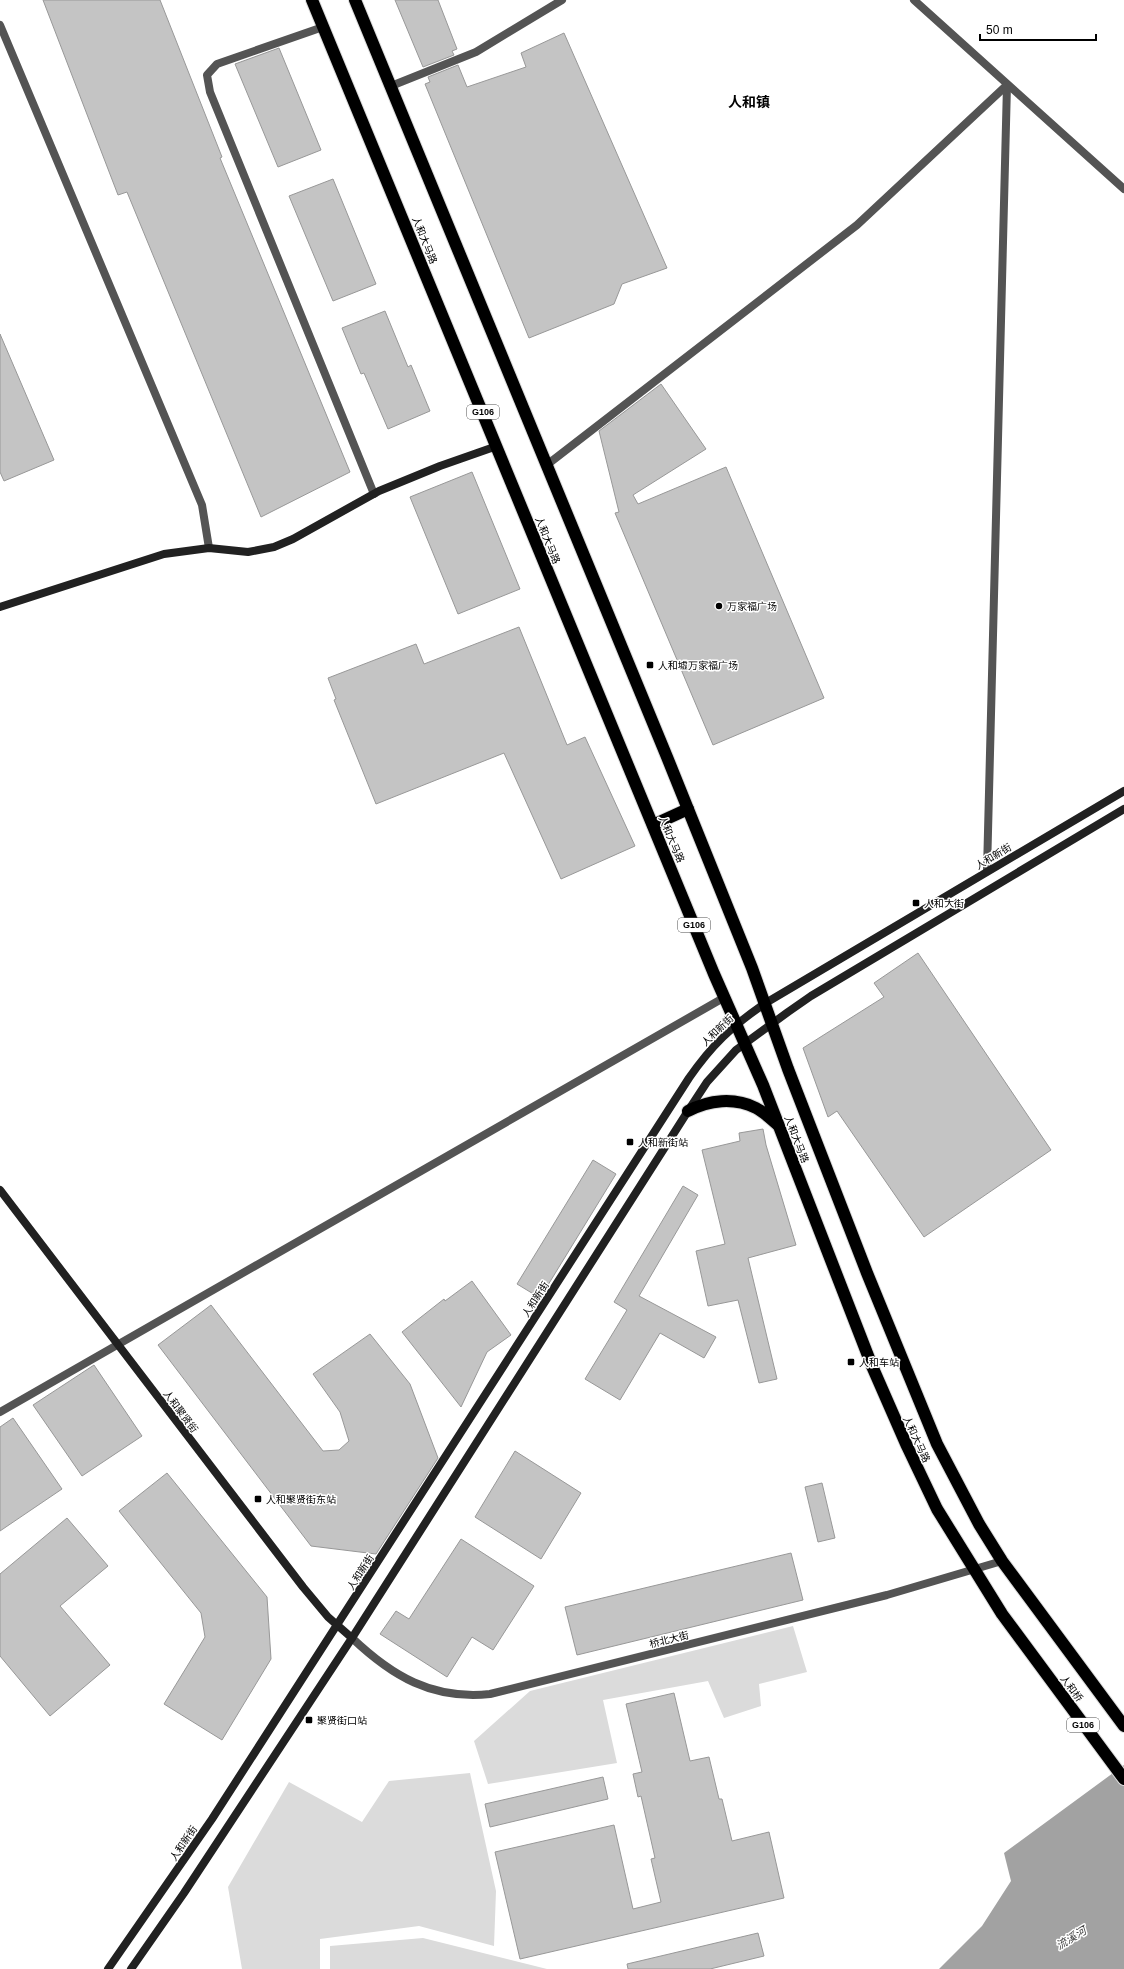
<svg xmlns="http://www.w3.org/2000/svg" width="1124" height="1969" font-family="Helvetica,'Noto Sans SC',sans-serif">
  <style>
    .green { fill: #dbdbdb }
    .water { fill: #a2a2a2 }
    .building { fill: #c4c4c4; stroke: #989898 }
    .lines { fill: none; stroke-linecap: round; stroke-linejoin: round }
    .highway-casing { stroke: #dbdbdb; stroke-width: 14 }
    .street { stroke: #545454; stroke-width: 8 }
    .secondary { stroke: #212121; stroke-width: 8 }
    .highway { stroke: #000; stroke-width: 12 }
    .poi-dot { fill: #000; stroke: #fff; stroke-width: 1.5 }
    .labels { text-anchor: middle; stroke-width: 3; stroke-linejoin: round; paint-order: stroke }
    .shield { fill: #fff; stroke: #4c4c4c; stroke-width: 1 }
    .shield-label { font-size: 9px; font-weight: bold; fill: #000 }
    .street-label { font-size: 10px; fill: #000; stroke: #fff }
    .poi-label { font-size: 10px; fill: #000; stroke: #fff; text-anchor: start }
    .water-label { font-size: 11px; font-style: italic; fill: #434343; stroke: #fff }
    .district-label { font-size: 14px; font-weight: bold; fill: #000; stroke: #fff }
  </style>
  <rect width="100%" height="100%" fill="#fff"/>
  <!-- green -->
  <g class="green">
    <path d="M 793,1626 L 807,1672 L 759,1684 L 761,1706 L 724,1718 L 708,1681 L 603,1700 L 617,1763 L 488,1784 L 474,1741 L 530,1691 Z"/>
    <path d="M 470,1773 L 496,1891 L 494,1946 L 419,1926 L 320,1939 L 320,1969 L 242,1969 L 228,1887 L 289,1782 L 362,1822 L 389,1781 Z"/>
    <path d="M 423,1938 L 547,1969 L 330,1969 L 330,1946 Z"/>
  </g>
  <!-- water -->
  <path class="water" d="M 1124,1765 L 1124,1969 L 939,1969 L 982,1926 L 1011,1881 L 1004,1853 Z"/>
  <!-- building -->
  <g class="building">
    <path d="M 43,0 L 160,0 L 222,157 L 220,158 L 350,472 L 261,517 L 127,192 L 118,195 Z"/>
    <path d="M 395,0 L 438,0 L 457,49 L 452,51 L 454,55 L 423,67 Z"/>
    <path d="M 564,33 L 667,268 L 622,284 L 614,304 L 529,338 L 425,84 L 430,82 L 428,77 L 458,65 L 467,87 L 526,67 L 521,53 Z"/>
    <path d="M 279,48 L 321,150 L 278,167 L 235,64 Z"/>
    <path d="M 333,179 L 376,284 L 333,301 L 289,196 Z"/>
    <path d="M 385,311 L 408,367 L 411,365 L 430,411 L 388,429 L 364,373 L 361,374 L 342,328 Z"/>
    <path d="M 0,334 L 54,460 L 4,481 L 0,472 Z"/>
    <path d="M 661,384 L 706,449 L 633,495 L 638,504 L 726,467 L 824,698 L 713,745 L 615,513 L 619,512 L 599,431 Z"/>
    <path d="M 472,472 L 520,589 L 458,614 L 410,497 Z"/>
    <path d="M 519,627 L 567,745 L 585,737 L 635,846 L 561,879 L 504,753 L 376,804 L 334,700 L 336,699 L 328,678 L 416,644 L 424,664 Z"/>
    <path d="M 918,953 L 1051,1150 L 924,1237 L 837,1111 L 828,1117 L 803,1048 L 884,997 L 874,983 Z"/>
    <path d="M 763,1129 L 766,1145 L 796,1245 L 748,1258 L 777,1379 L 759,1383 L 738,1300 L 708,1306 L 696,1251 L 725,1244 L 702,1150 L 740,1141 L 739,1133 Z"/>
    <path d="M 593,1160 L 616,1174 L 540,1298 L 517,1284 Z"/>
    <path d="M 683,1186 L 698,1195 L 639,1296 L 716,1337 L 704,1358 L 660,1333 L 620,1400 L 585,1379 L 627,1310 L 614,1302 Z"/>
    <path d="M 472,1281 L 511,1335 L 487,1352 L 461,1407 L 402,1332 L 444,1299 L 445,1301 Z"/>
    <path d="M 211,1305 L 323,1451 L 339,1450 L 349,1441 L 340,1412 L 313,1374 L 370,1334 L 410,1384 L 438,1458 L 376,1554 L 311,1546 L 158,1345 Z"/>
    <path d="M 94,1365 L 142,1436 L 82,1476 L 33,1405 Z"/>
    <path d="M 13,1418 L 62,1489 L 0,1531 L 0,1427 Z"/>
    <path d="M 515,1451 L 581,1493 L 541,1559 L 475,1517 Z"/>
    <path d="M 167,1473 L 267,1597 L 271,1659 L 222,1740 L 164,1704 L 205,1637 L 201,1613 L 119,1511 Z"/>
    <path d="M 822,1483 L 835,1538 L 818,1542 L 805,1487 Z"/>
    <path d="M 67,1518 L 108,1566 L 60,1606 L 110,1665 L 50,1716 L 0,1656 L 0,1574 Z"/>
    <path d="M 461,1539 L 534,1586 L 493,1650 L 472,1637 L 447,1677 L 380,1634 L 396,1611 L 409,1619 Z"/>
    <path d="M 791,1553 L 803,1600 L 577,1655 L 565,1607 Z"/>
    <path d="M 674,1693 L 690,1761 L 709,1757 L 719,1799 L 722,1799 L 732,1841 L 769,1832 L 784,1898 L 520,1959 L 495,1852 L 614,1825 L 633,1909 L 661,1902 L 651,1859 L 655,1858 L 641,1796 L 638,1797 L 633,1774 L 642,1772 L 626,1704 Z"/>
    <path d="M 603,1777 L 608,1799 L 490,1827 L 485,1804 Z"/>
    <path d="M 758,1933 L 764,1956 L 710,1969 L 628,1969 L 627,1964 Z"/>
  </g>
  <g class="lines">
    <!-- highway casing -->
    <g class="highway-casing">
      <g id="highway">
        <path d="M 312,0 L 714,974 L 763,1085 L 872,1366 L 907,1446 L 937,1509 L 1002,1614 L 1124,1779"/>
        <path d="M 355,0 L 667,757 L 752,968 L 788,1069 L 867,1273 L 937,1444 L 979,1524 L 1002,1561 L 1124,1726"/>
        <path d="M 653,825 L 688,809"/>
        <path d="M 688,1111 C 709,1100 734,1097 756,1108 C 764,1112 771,1119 778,1125"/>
      </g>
    </g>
    <!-- street -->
    <g class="street">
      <path d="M 914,0 L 1124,189"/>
      <path d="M 0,25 L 202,505 L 209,548"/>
      <path d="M 323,27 L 217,64 L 207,75 L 210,92 L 374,494"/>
      <path d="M 391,86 L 476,52 L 562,0"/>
      <path d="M 548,464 L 857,225 L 1007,85"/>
      <path d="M 987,871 L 1007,85"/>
      <path d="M 0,1412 L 725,997"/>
      <path d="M 352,1638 C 392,1676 432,1700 490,1694 L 887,1595 L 1002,1561"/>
    </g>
    <!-- secondary -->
    <g class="secondary">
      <path d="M 0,607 L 164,554 L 209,548 L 248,552 L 274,547 L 293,539 L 379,491 L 440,466 L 497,446"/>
      <path d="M 0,1190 L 303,1587 L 328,1617 L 352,1638"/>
      <path d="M 108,1969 L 212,1819 L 689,1078 C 712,1045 731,1027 764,1004 L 1124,791"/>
      <path d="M 131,1969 L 184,1893 L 352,1638 L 688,1111 L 707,1082 L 736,1050 L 788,1012 L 811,996 L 1124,809"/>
    </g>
    <!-- highway -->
    <use href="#highway" class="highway"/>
  </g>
  <!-- markers -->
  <g class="poi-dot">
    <circle cx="719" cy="606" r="4"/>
    <rect x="646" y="661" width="8" height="8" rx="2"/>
    <rect x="912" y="899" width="8" height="8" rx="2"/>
    <rect x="626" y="1138" width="8" height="8" rx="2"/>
    <rect x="847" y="1358" width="8" height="8" rx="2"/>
    <rect x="254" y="1495" width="8" height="8" rx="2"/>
    <rect x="305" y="1716" width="8" height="8" rx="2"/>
  </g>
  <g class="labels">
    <!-- shield labels -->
    <g class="shield">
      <rect x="467" y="405" width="32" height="14" rx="3"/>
      <rect x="678" y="918" width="32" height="14" rx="3"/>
      <rect x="1067" y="1718" width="32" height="14" rx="3"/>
    </g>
    <g class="shield-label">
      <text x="483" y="415">G106</text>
      <text x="694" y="928">G106</text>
      <text x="1083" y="1728">G106</text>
    </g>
    <!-- street labels -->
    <g class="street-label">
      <text transform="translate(425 240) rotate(68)" y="4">人和大马路</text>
      <text transform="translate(548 540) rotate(68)" y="4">人和大马路</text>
      <text transform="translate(672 839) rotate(67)" y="4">人和大马路</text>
      <text transform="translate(993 856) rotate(-31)" y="4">人和新街</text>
      <text transform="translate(717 1030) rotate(-44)" y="4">人和新街</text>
      <text transform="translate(797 1139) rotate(69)" y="4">人和大马路</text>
      <text transform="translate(535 1299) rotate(-57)" y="4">人和新街</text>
      <text transform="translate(181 1411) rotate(53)" y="4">人和聚贤街</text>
      <text transform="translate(917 1439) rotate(65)" y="4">人和大马路</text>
      <text transform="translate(360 1572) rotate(-57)" y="4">人和新街</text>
      <text transform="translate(669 1639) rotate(-14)" y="4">桥北大街</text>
      <text transform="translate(1072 1688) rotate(53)" y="4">人和桥</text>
      <text transform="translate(183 1843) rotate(-56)" y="4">人和新街</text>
    </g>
    <!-- poi labels -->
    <g class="poi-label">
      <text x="727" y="610">万家福广场</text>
      <text x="658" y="669">人和墟万家福广场</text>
      <text x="924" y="907">人和大街</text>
      <text x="638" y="1146">人和新街站</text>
      <text x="859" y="1366">人和车站</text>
      <text x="266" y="1503">人和聚贤街东站</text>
      <text x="317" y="1724">聚贤街口站</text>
    </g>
    <!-- water labels -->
    <g class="water-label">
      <text transform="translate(1071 1938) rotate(-31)" y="4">流溪河</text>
    </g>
    <!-- district labels -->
    <g class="district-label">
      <text x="749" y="107">人和镇</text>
    </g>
  </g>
  <!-- scale -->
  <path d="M980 34v6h116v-6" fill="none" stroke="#000000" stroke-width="2"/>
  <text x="986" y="34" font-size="12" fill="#000000" stroke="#ffffff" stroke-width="3" paint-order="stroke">50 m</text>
</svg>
